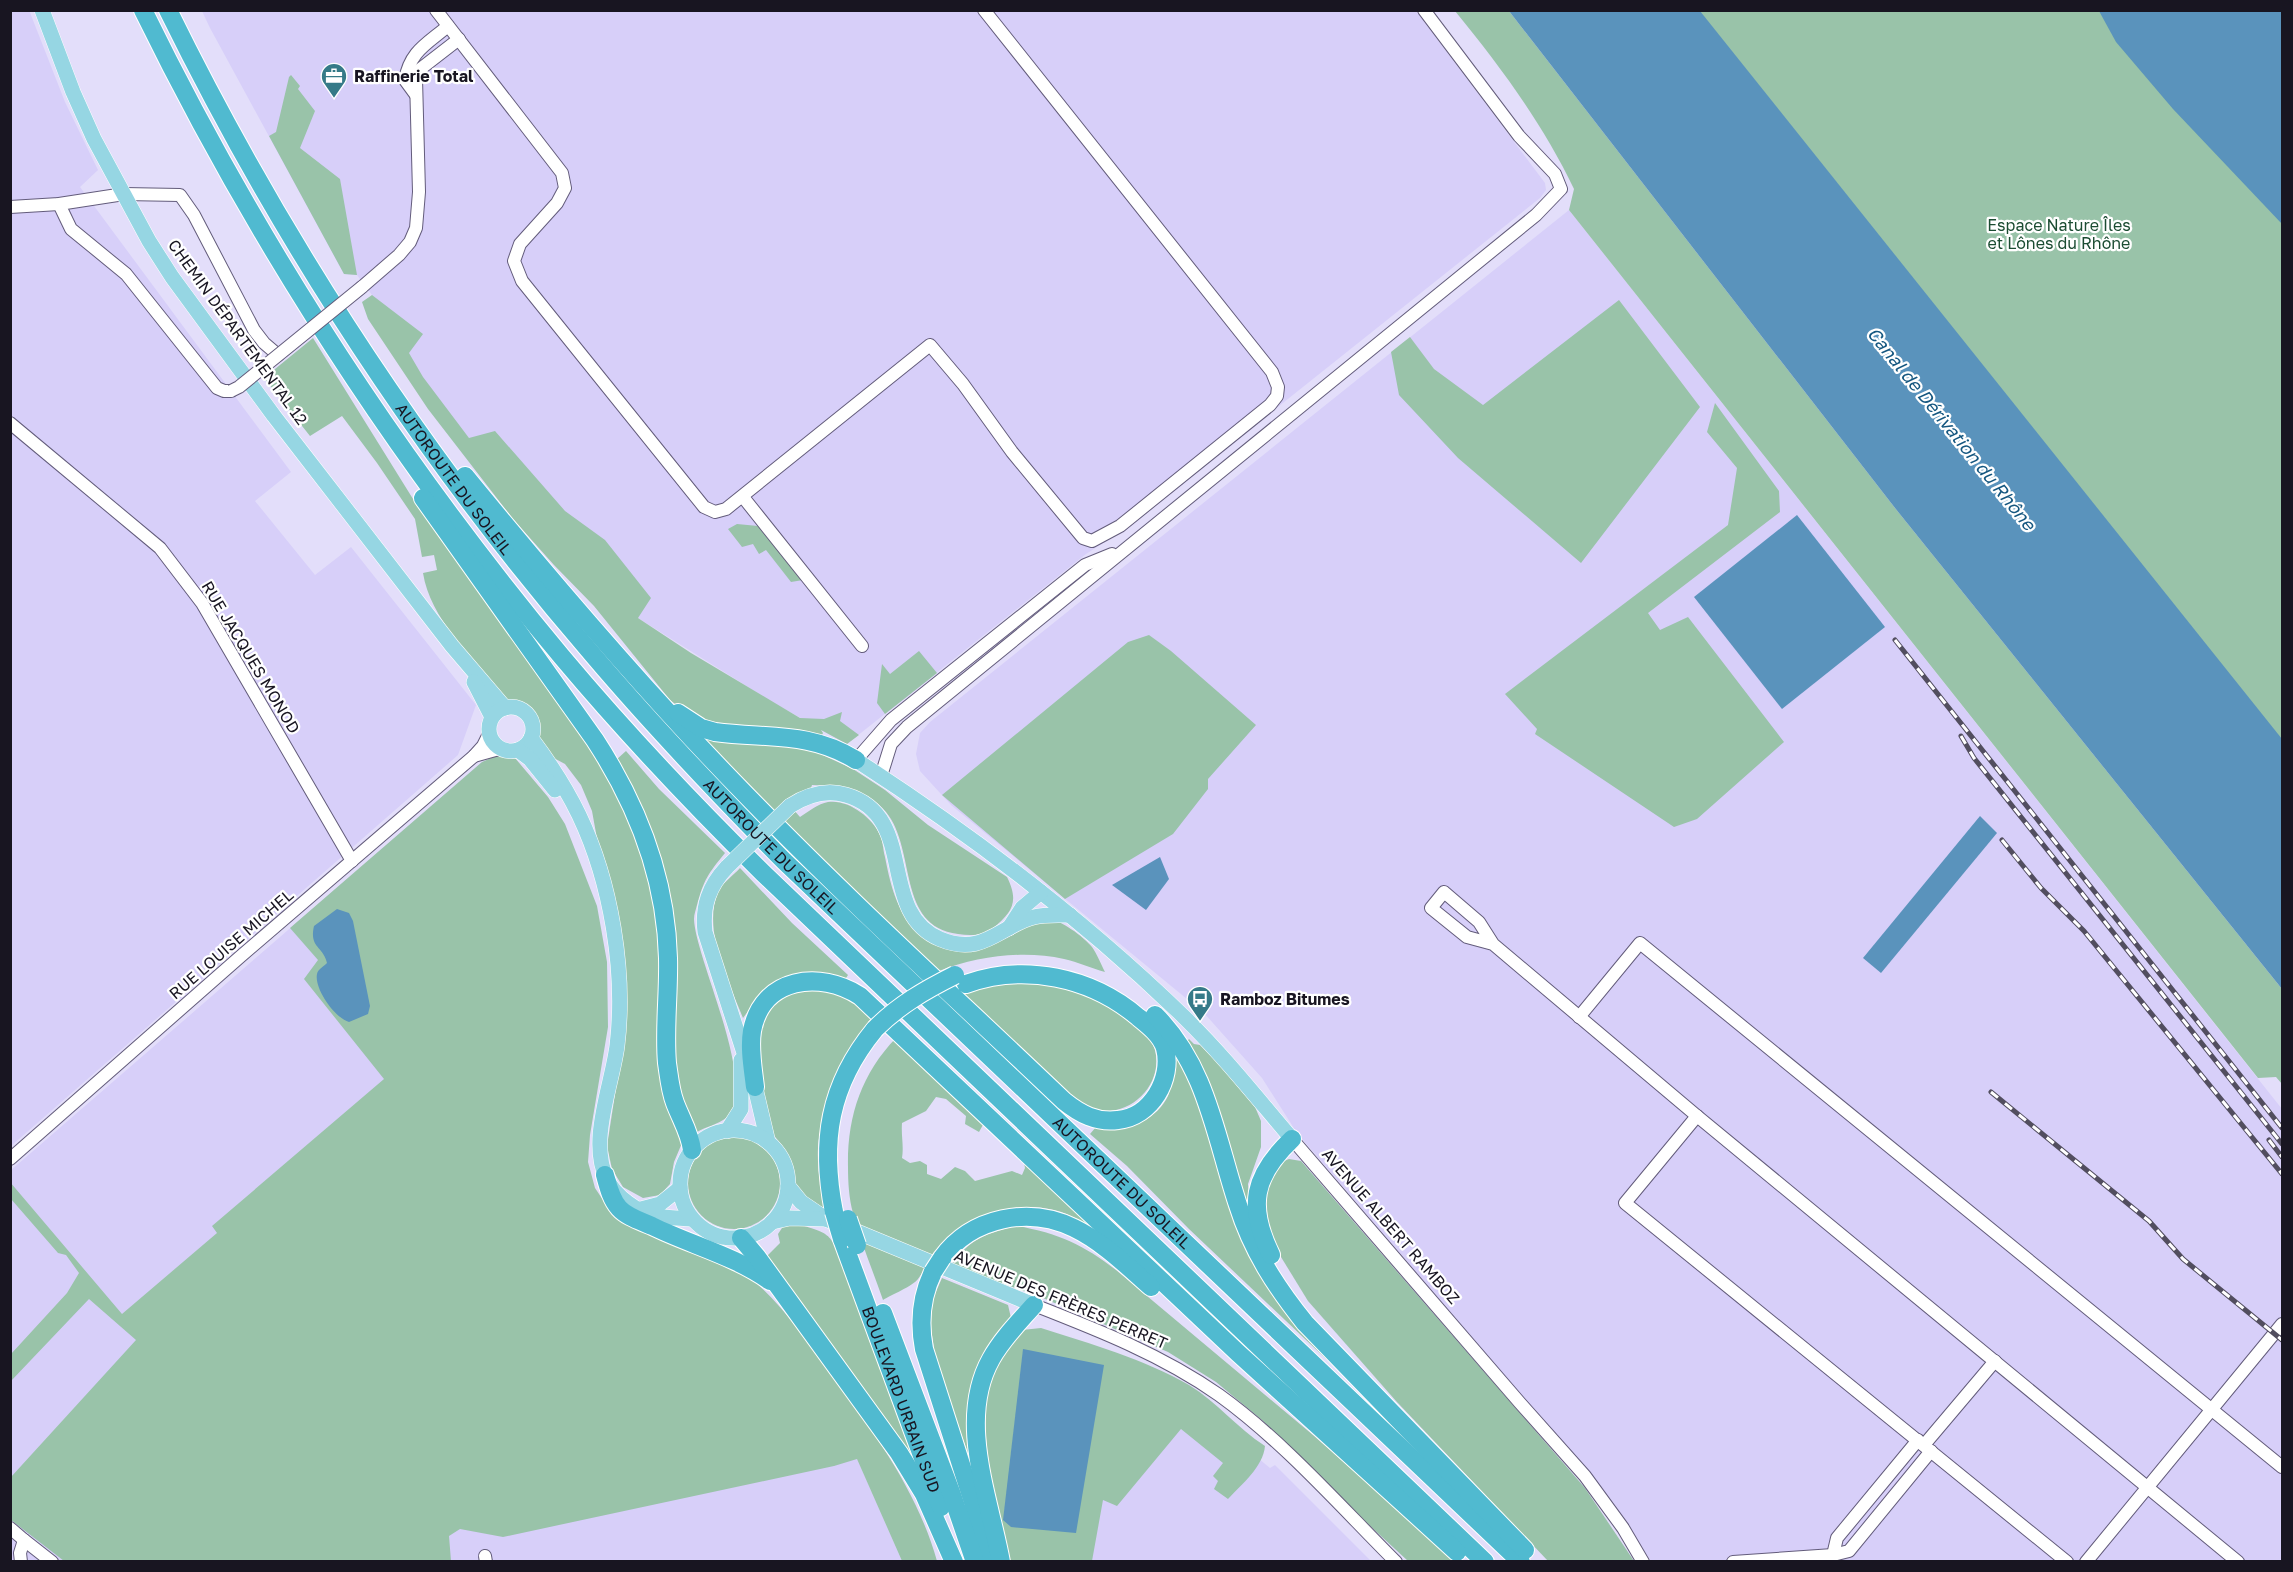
<svg xmlns="http://www.w3.org/2000/svg" width="2293" height="1572" font-family="'Golos Text',sans-serif">
  <style>
    .built { fill: #d7cff9 }
    .green { fill: #99c3a9 }
    .water { fill: #5a93bc }
    .lines { fill: none; stroke-linecap: round; stroke-linejoin: round }
    .minor-casing { stroke: #635c7b; stroke-width: 14 }
    .major-casing { stroke: #fff; stroke-width: 16 }
    .highway-casing { stroke: #fff; stroke-width: 20 }
    .minor { stroke: #fff; stroke-width: 12 }
    .major { stroke: #96d6e3; stroke-width: 15 }
    .highway { stroke: #50bad0; stroke-width: 18 }
    .rail-casing { stroke: #524e5f; stroke-width: 5 }
    .rail { stroke: #fff; stroke-width: 3; stroke-dasharray: 9; stroke-linecap: butt }
    .minor-bridge-casing { stroke: #635c7b; stroke-width: 14; stroke-linecap: butt }
    .major-bridge-casing { stroke: #fff; stroke-width: 16; stroke-linecap: butt }
    .highway-bridge-casing { stroke: #fff; stroke-width: 20; stroke-linecap: butt }
    .minor-bridge { stroke: #fff; stroke-width: 12 }
    .major-bridge { stroke: #96d6e3; stroke-width: 15 }
    .highway-bridge { stroke: #50bad0; stroke-width: 18 }
    .labels { text-anchor: middle; stroke-width: 4.5; stroke-linejoin: round; paint-order: stroke }
    .poi-label { font-size: 16px; font-weight: bold; fill: #181521; stroke: #fff; text-anchor: start }
    .park-label { font-size: 16px; fill: #1b4c32; stroke: #fff }
    .street-label { font-size: 16px; fill: #181521; stroke: #fff }
    .water-label { font-size: 18px; font-style: italic; fill: #155780; stroke: #fff }
  </style>
  <rect width="100%" height="100%" fill="#e3defa"/>
  <!-- built -->
  <g class="built">
    <path d="M 29,10 L 65,102 L 98,170 L 80,187 L 291,472 L 255,501 L 315,575 L 351,547 L 476,705 L 458,755 L 11,1146 L 10,11 Z"/>
    <path d="M 202,11 L 1416,11 L 1545,183 L 1546,190 L 1540,198 L 1125,529 L 1086,554 L 847,744 L 772,702 L 638,618 L 493,468 L 400,353 L 369,311 L 372,295 L 357,275 L 344,274 L 210,28 Z"/>
    <path d="M 1569,210 L 2282,1109 L 2282,1561 L 1651,1561 L 1613,1502 L 1297,1133 L 1262,1078 L 1204,1013 L 951,805 L 920,771 L 916,754 L 920,733 L 930,722 Z"/>
    <path d="M 515,758 L 594,1212 L 820,1374 L 902,1561 L 11,1561 L 10,1171 L 482,762 Z"/>
    <path d="M 1181,1429 L 1253,1454 L 1270,1468 L 1275,1465 L 1371,1561 L 1087,1562 L 1103,1499 Z"/>
  </g>
  <!-- green -->
  <g class="green">
    <path d="M 1455,11 L 1509,11 L 1895,508 L 2282,989 L 2282,1084 L 2276,1077 L 2258,1078 L 1569,210 L 1574,189 C 1543,124 1500,66 1455,11 Z"/>
    <path d="M 1598,11 L 2282,11 L 2282,875 Z"/>
    <path d="M 291,75 L 300,86 L 298,89 L 315,111 L 300,148 L 340,179 L 357,275 L 344,274 L 269,136 L 276,132 L 289,77 Z"/>
    <path d="M 372,295 L 423,334 L 409,353 L 423,377 L 469,438 L 495,431 L 565,511 L 605,540 L 651,598 L 638,618 L 691,653 L 800,718 L 824,719 L 842,712 L 840,721 L 859,735 L 847,744 L 821,730 L 823,733 L 814,751 L 853,769 L 885,790 L 928,825 L 1007,877 C 1019,901 1013,912 993,928 C 983,936 970,936 958,934 C 896,926 917,850 886,812 C 866,788 841,786 812,785 L 811,788 L 785,800 L 800,817 C 809,811 818,804 828,802 C 848,799 872,817 880,835 C 883,841 883,850 885,857 C 891,888 898,917 924,938 C 953,960 989,949 1018,932 C 1025,927 1037,918 1046,918 C 1060,919 1084,937 1092,947 C 1097,954 1101,964 1105,972 C 1091,968 1078,962 1064,959 C 1024,950 978,956 939,971 L 837,876 L 702,740 L 698,722 L 670,700 L 594,606 L 554,565 L 513,519 L 428,409 L 368,319 L 362,302 Z"/>
    <path d="M 1619,300 L 1700,407 L 1581,563 L 1458,458 L 1399,395 L 1391,352 L 1410,337 L 1434,369 L 1483,405 Z"/>
    <path d="M 313,338 L 418,507 L 604,767 L 633,824 L 654,892 L 682,1143 L 674,1162 L 670,1184 L 660,1195 L 643,1198 L 623,1187 L 612,1169 L 607,1146 L 626,1023 L 625,960 L 613,890 L 598,844 L 592,811 L 581,785 L 565,764 L 550,756 L 539,737 L 538,719 L 529,708 L 507,701 L 500,694 C 473,659 430,618 423,573 L 437,570 L 434,555 L 422,557 L 415,519 L 377,463 L 342,416 L 310,436 L 264,378 Z"/>
    <path d="M 1715,403 L 1779,491 L 1780,512 L 1648,613 L 1660,630 L 1688,617 L 1784,742 L 1697,819 L 1674,827 L 1535,734 L 1537,729 L 1505,694 L 1728,525 L 1737,468 L 1707,432 Z"/>
    <path d="M 737,524 L 758,526 L 803,580 L 791,582 L 766,550 L 759,554 L 753,544 L 742,547 L 728,529 Z"/>
    <path d="M 1149,635 L 1171,651 L 1256,725 L 1208,779 L 1208,789 L 1173,834 L 1065,899 L 942,795 L 1128,642 Z"/>
    <path d="M 919,651 L 937,673 L 885,714 L 877,703 L 882,664 L 890,674 Z"/>
    <path d="M 626,751 L 659,789 L 725,853 C 708,874 704,879 697,905 C 696,909 694,914 694,919 C 695,958 760,1088 726,1118 C 719,1124 705,1127 697,1132 L 681,1099 L 673,1061 L 670,920 L 616,760 Z"/>
    <path d="M 498,755 L 515,758 L 548,797 L 565,824 L 597,906 L 607,962 L 608,1027 L 590,1135 L 588,1162 L 595,1188 L 611,1212 L 747,1275 C 780,1302 805,1338 830,1372 C 873,1431 917,1490 937,1561 L 902,1561 L 857,1459 L 834,1466 L 503,1537 L 460,1529 L 449,1536 L 451,1561 L 64,1561 L 11,1520 L 11,1477 L 136,1340 L 89,1299 L 11,1381 L 11,1354 L 67,1293 L 79,1273 L 66,1255 L 58,1253 L 11,1199 L 10,1182 L 122,1314 L 217,1233 L 212,1226 L 384,1079 L 304,979 L 318,960 L 290,928 L 482,762 Z"/>
    <path d="M 740,868 L 792,923 L 848,975 L 844,981 C 794,963 773,977 743,1018 C 729,982 702,931 718,892 C 721,884 734,875 740,868 Z"/>
    <path d="M 1032,982 C 1070,988 1102,999 1132,1023 C 1142,1031 1151,1037 1155,1050 C 1163,1082 1135,1112 1105,1111 C 1100,1110 1095,1110 1091,1108 C 1071,1098 1054,1080 1038,1065 C 1013,1042 987,1018 961,994 L 1002,983 Z"/>
    <path d="M 797,988 L 834,989 L 873,1015 C 852,1047 820,1111 818,1148 C 817,1169 821,1188 824,1208 L 809,1201 L 795,1189 L 794,1169 L 784,1148 L 772,1133 L 760,1074 L 759,1025 L 767,1008 Z"/>
    <path d="M 896,1038 L 984,1123 L 979,1132 L 965,1124 L 966,1116 L 946,1099 L 936,1097 L 926,1111 L 902,1123 C 901,1136 904,1146 902,1158 L 910,1163 L 920,1161 L 927,1165 L 927,1174 L 941,1179 L 955,1167 L 965,1171 L 975,1181 L 1012,1171 L 1022,1175 L 1025,1168 L 1024,1163 C 1052,1191 1082,1215 1110,1245 C 1099,1236 1088,1225 1077,1219 C 1035,1195 977,1209 944,1241 C 931,1254 928,1265 918,1279 C 913,1286 891,1295 883,1300 C 873,1271 861,1243 853,1213 C 849,1199 848,1182 848,1167 C 847,1118 861,1074 896,1038 Z"/>
    <path d="M 1189,1039 L 1194,1044 L 1200,1045 L 1216,1061 L 1255,1107 L 1261,1121 L 1261,1147 L 1248,1184 L 1250,1210 L 1240,1232 L 1346,1378 L 1189,1229 L 1127,1166 L 1090,1134 L 1096,1127 C 1123,1132 1155,1123 1168,1096 C 1173,1083 1173,1068 1173,1054 L 1177,1053 Z"/>
    <circle cx="734" cy="1183" r="46"/>
    <path d="M 1289,1159 L 1301,1161 L 1585,1488 L 1634,1561 L 1548,1561 L 1396,1401 L 1308,1301 L 1281,1257 L 1265,1223 L 1262,1195 L 1279,1163 Z"/>
    <path d="M 797,1224 C 834,1234 830,1235 845,1268 L 917,1466 L 766,1257 L 780,1243 L 778,1234 L 784,1225 Z"/>
    <path d="M 1017,1226 C 1058,1233 1084,1245 1116,1270 L 1313,1435 L 1456,1561 L 1408,1561 L 1343,1501 L 1263,1421 L 1216,1382 L 1168,1352 L 1043,1298 L 951,1265 C 970,1239 986,1233 1017,1226 Z"/>
    <path d="M 942,1278 L 1008,1305 L 1011,1318 L 986,1354 L 975,1473 L 936,1363 L 931,1328 L 931,1303 Z"/>
    <path d="M 1041,1328 C 1091,1344 1144,1359 1189,1385 C 1217,1402 1237,1428 1265,1446 C 1263,1467 1242,1484 1228,1499 L 1214,1489 L 1218,1481 L 1213,1476 L 1223,1463 L 1181,1429 L 1117,1506 L 1103,1500 L 1092,1561 L 1008,1561 C 1000,1501 970,1427 995,1368 C 1001,1354 1013,1342 1022,1330 Z"/>
  </g>
  <!-- water -->
  <g class="water">
    <path d="M 1509,11 L 1700,11 L 2282,739 L 2282,989 L 1895,508 Z"/>
    <path d="M 2099,11 L 2282,11 L 2282,224 L 2173,109 L 2116,42 Z"/>
    <path d="M 1797,515 L 1885,627 L 1782,709 L 1694,597 Z"/>
    <path d="M 1980,816 L 1997,833 L 1881,973 L 1863,958 Z"/>
    <path d="M 1160,857 L 1169,879 L 1146,910 L 1112,885 Z"/>
    <path d="M 337,909 L 349,913 L 353,921 L 370,1006 L 368,1014 L 349,1022 C 335,1018 314,989 317,974 C 318,969 323,967 327,963 C 323,946 309,948 314,926 Z"/>
    <path d="M 1023,1349 L 1104,1365 L 1076,1533 L 1011,1527 L 1003,1520 Z"/>
  </g>
  <g class="lines">
    <!-- minor casing -->
    <g class="minor-casing">
      <g id="minor">
        <path d="M 436,10 L 562,173 L 565,188 L 557,203 L 520,244 L 514,261 L 522,281 L 704,507 L 715,512 L 726,509 L 930,345 L 963,384 L 1012,452 L 1083,538 L 1092,541 L 1120,526 L 1270,405 L 1277,396 L 1278,387 L 1272,372 L 984,10"/>
        <path d="M 416,95 L 405,80 C 410,51 427,44 448,26"/>
        <path d="M 59,204 L 71,229 L 126,274 L 217,388 L 224,391 L 231,391"/>
        <path d="M 10,207 L 59,204 L 124,194 L 180,195 L 194,215 L 254,330 L 264,343 L 278,355"/>
        <path d="M 362,287 L 399,255 L 410,242 L 416,228 L 419,192 L 416,79 L 419,70 L 459,39"/>
        <path d="M 10,423 L 160,548 L 202,603 L 352,861"/>
        <path d="M 743,497 L 862,646"/>
        <path d="M 474,756 L 499,749"/>
        <path d="M 856,760 L 891,720 L 1085,565 L 1112,554"/>
        <path d="M 881,776 L 891,744 L 907,727 L 1536,215 L 1561,189 L 1555,174 L 1519,136 L 1424,10"/>
        <path d="M 1493,944 L 1467,937 L 1431,908 L 1444,892 L 1479,922 L 1493,944 L 1697,1116 L 2238,1562"/>
        <path d="M 1579,1017 L 1640,943 L 2282,1467"/>
        <path d="M 1697,1116 L 1625,1203 L 2067,1562"/>
        <path d="M 1292,1139 L 1520,1403 L 1585,1476 L 1623,1528 L 1643,1562"/>
        <path d="M 10,1159 L 241,956 L 474,756 L 483,746 L 489,734"/>
        <path d="M 1034,1305 C 1098,1330 1162,1355 1219,1395 C 1283,1441 1340,1506 1396,1562"/>
        <path d="M 1924,1445 L 1995,1361"/>
        <path d="M 10,1528 L 24,1540 L 20,1553 L 21,1562"/>
        <path d="M 24,1540 L 52,1562"/>
        <path d="M 1833,1555 L 1837,1538 L 1918,1440"/>
        <path d="M 485,1556 L 486,1562"/>
        <path d="M 1733,1562 L 1833,1555 L 1849,1551 L 1931,1451"/>
        <path d="M 2086,1562 L 2282,1324"/>
      </g>
    </g>
    <!-- major casing -->
    <g class="major-casing">
      <g id="major">
        <path d="M 42,10 L 73,92 L 94,139 L 149,241 L 172,277 L 274,416 L 452,646 L 505,708"/>
        <path d="M 474,682 L 492,717"/>
        <circle cx="511" cy="729" r="22"/>
        <path d="M 531,738 C 549,762 566,788 579,815 C 611,882 626,972 617,1046 C 612,1085 588,1142 607,1179 C 614,1195 639,1214 656,1216 C 668,1218 681,1218 692,1219"/>
        <path d="M 518,750 L 530,759 L 555,790"/>
        <path d="M 856,760 C 972,835 1084,920 1184,1017 C 1223,1055 1257,1098 1292,1139"/>
        <path d="M 790,806 C 807,795 826,789 846,795 C 919,816 876,912 940,939 C 983,957 999,926 1034,917 C 1045,914 1059,915 1070,915"/>
        <path d="M 727,867 C 709,886 702,906 705,932 L 755,1087 L 768,1142"/>
        <path d="M 1009,928 L 1022,908 L 1041,892"/>
        <circle cx="734" cy="1184" r="54"/>
        <path d="M 727,1131 L 741,1109 L 741,1060"/>
        <path d="M 788,1186 L 801,1202 L 826,1219 L 1034,1305"/>
        <path d="M 641,1209 L 660,1204 L 680,1188"/>
        <path d="M 772,1222 L 790,1218 L 826,1219"/>
      </g>
    </g>
    <!-- highway casing -->
    <g class="highway-casing">
      <g id="highway">
        <path d="M 143,10 C 256,241 397,459 562,657 C 625,732 693,804 763,873 L 1485,1562"/>
        <path id="s1" d="M 168,10 C 282,242 425,460 593,655 C 654,727 718,794 784,861 L 1521,1562"/>
        <path d="M 465,476 C 555,586 648,695 747,796 C 849,901 958,1000 1064,1101 C 1080,1114 1097,1123 1118,1120 C 1151,1117 1173,1079 1165,1048 C 1161,1035 1148,1025 1138,1017 C 1091,977 1024,963 966,984"/>
        <path d="M 423,498 L 595,740 C 638,806 666,878 668,958 C 669,993 664,1028 667,1063 C 669,1076 670,1090 675,1103 C 681,1119 690,1133 692,1150"/>
        <path d="M 678,713 L 701,728 L 715,732 C 766,739 809,731 856,760"/>
        <path d="M 1155,1015 C 1207,1066 1216,1139 1238,1205 C 1252,1250 1276,1287 1305,1323 L 1525,1550"/>
        <path d="M 755,1087 C 753,1069 749,1049 752,1031 C 762,977 820,970 860,996 L 1238,1353 L 1457,1552"/>
        <path d="M 605,1175 C 608,1186 611,1199 619,1208 C 627,1217 641,1221 652,1226 C 691,1245 735,1256 770,1281"/>
        <path d="M 834,1212 C 820,1142 829,1085 875,1029"/>
        <path d="M 741,1238 L 757,1257 L 899,1453 L 924,1494 L 954,1562"/>
        <path id="s2" d="M 842,1239 L 941,1507"/>
        <path d="M 1271,1255 C 1247,1206 1253,1176 1292,1139"/>
        <path d="M 942,1258 C 972,1217 1029,1206 1074,1228 C 1103,1242 1127,1266 1151,1287"/>
        <path d="M 933,1272 C 921,1297 919,1323 924,1349 L 973,1502 L 988,1562"/>
        <path d="M 883,1313 L 951,1492 L 975,1562"/>
        <path d="M 1001,1562 C 989,1497 957,1420 991,1359 C 1002,1339 1019,1322 1034,1305"/>
      </g>
    </g>
    <!-- minor -->
    <use href="#minor" class="minor"/>
    <!-- major -->
    <use href="#major" class="major"/>
    <!-- highway -->
    <use href="#highway" class="highway"/>
    <!-- rail casing -->
    <g class="rail-casing">
      <g id="rail">
        <path d="M 1895,640 L 2282,1128"/>
        <path d="M 1961,736 L 1974,758 L 2282,1144"/>
        <path d="M 2002,840 L 2041,888 L 2084,931 L 2282,1174"/>
        <path d="M 1991,1092 L 2149,1221 L 2183,1259 L 2282,1340"/>
        <path d="M 2269,1140 L 2282,1157"/>
      </g>
    </g>
    <!-- rail -->
    <use href="#rail" class="rail"/>
    <!-- minor-bridge casing -->
    <g class="minor-bridge-casing">
      <path id="minor-bridge" d="M 231,391 L 239,387 L 362,287"/>
    </g>
    <!-- major-bridge casing -->
    <g class="major-bridge-casing">
      <path id="major-bridge" d="M 727,867 L 790,806"/>
    </g>
    <!-- highway-bridge casing -->
    <g class="highway-bridge-casing">
      <g id="highway-bridge">
        <path d="M 875,1029 C 899,1005 925,990 955,975"/>
        <path d="M 834,1212 L 842,1239"/>
        <path d="M 848,1219 L 857,1245"/>
        <path d="M 933,1272 L 942,1258"/>
      </g>
    </g>
    <!-- minor-bridge -->
    <use href="#minor-bridge" class="minor-bridge"/>
    <!-- major-bridge -->
    <use href="#major-bridge" class="major-bridge"/>
    <!-- highway-bridge -->
    <use href="#highway-bridge" class="highway-bridge"/>
  </g>
  <!-- icons -->
  <defs>
    <g id="office-pin" transform="scale(1.35)"><path d="M0 17L-7.5 6A9.5 9.5 0 1 1 7.5 6Z" fill="#357a88" stroke="#fff"/><path d="M-6-3h4V-5.5h4V-3h4V5H-6ZM-1-4.5V-3h2v-1.5ZM-6 0V1H6V0Z" fill="#fff"/></g>
    <g id="bus-pin" transform="scale(1.35)"><path d="M0 17L-7.5 6A9.5 9.5 0 1 1 7.5 6Z" fill="#357a88" stroke="#fff"/><path d="M-5-6H5V4H4V6H2V4H-2V6H-4V4H-5ZM-3.5-4V0h7V-4ZM-3.5 1.2v1.5H-2V1.2ZM2 1.2v1.5H3.5V1.2Z" fill="#fff"/></g>
  </defs>
  <g fill-rule="evenodd">
    <use href="#office-pin" x="334" y="76"/>
    <use href="#bus-pin" x="1200" y="999"/>
  </g>
  <g class="labels">
    <!-- poi labels -->
    <g class="poi-label">
      <text x="354" y="82">Raffinerie Total</text>
      <text x="1220" y="1005">Ramboz Bitumes</text>
    </g>
    <!-- park labels -->
    <g class="park-label">
      <text x="2059" y="231">Espace Nature Îles<tspan x="2059" dy="18">et Lônes du Rhône</tspan></text>
    </g>
    <!-- street labels -->
    <g class="street-label">
      <text transform="translate(238 332) rotate(54)" y="6">CHEMIN DÉPARTEMENTAL 12</text>
      <text dy="6" stroke="none"><textPath href="#s1" startOffset="550">AUTOROUTE DU SOLEIL</textPath></text>
      <text transform="translate(251 657) rotate(59)" y="6">RUE JACQUES MONOD</text>
      <text dy="6" stroke="none"><textPath href="#s1" startOffset="1036">AUTOROUTE DU SOLEIL</textPath></text>
      <text transform="translate(231 944) rotate(-41)" y="6">RUE LOUISE MICHEL</text>
      <text dy="6" stroke="none"><textPath href="#s1" startOffset="1522">AUTOROUTE DU SOLEIL</textPath></text>
      <text transform="translate(1391 1226) rotate(49)" y="6">AVENUE ALBERT RAMBOZ</text>
      <text transform="translate(1061 1299) rotate(23)" y="6">AVENUE DES FRÈRES PERRET</text>
      <text dy="6" stroke="none"><textPath href="#s2" startOffset="171">BOULEVARD URBAIN SUD</textPath></text>
    </g>
    <!-- water labels -->
    <g class="water-label">
      <text transform="translate(1951 429) rotate(51)" y="6">Canal de Dérivation du Rhône</text>
    </g>
  </g>
  <!-- border -->
  <rect width="2293" height="1572" fill="none" stroke="#181521" stroke-width="24"/>
</svg>
